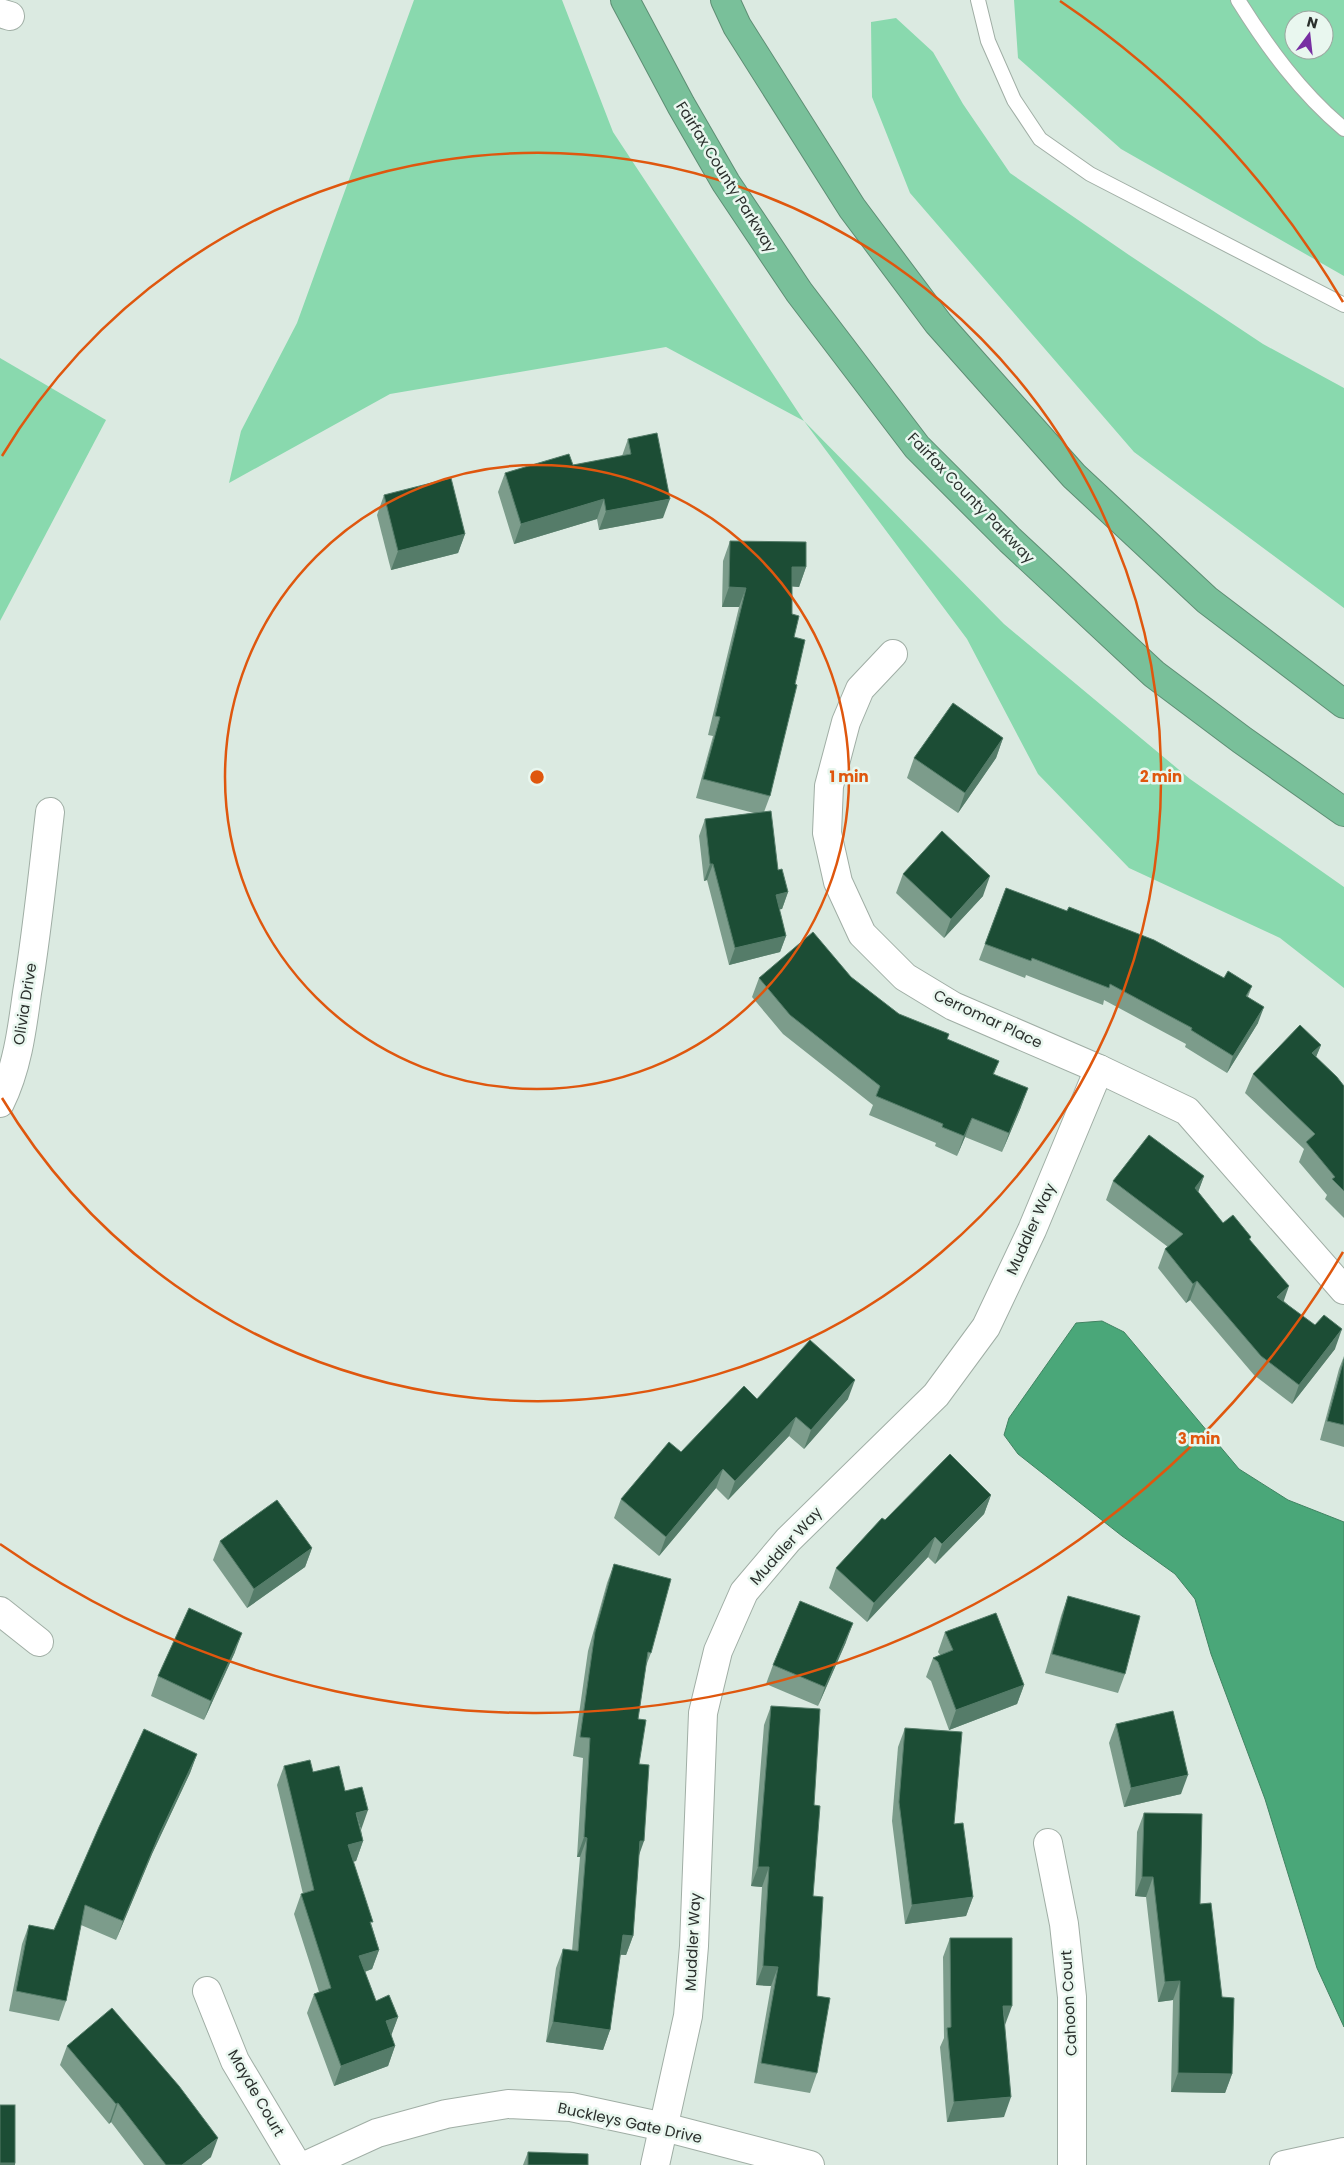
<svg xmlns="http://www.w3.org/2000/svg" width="1344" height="2165" font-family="Poppins,sans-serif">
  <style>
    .green { fill: #89d9ae; fill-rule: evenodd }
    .water { fill: #4aa779; stroke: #418362 }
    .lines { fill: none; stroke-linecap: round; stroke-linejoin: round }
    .service-casing { stroke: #a0aea5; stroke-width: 16 }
    .minor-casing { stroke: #a0aea5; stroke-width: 30 }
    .motorway-casing { stroke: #5e8e74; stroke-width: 30 }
    .service { stroke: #fff; stroke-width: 14 }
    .minor { stroke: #fff; stroke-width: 28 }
    .motorway { stroke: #79c09a; stroke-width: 28 }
    .wall { fill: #7c9c8b }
    .shaded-wall { fill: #557c69 }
    .building { fill: #1c4d35; stroke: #557c69 }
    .ring { fill: none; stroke: #df570e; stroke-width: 2.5 }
    .labels { text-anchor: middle; stroke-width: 5; stroke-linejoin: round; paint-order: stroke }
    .street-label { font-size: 15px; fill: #2b302d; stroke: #e9f7ef }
    .centre { fill: #df570e; stroke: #e9f7ef; stroke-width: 2.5 }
    .ring-label { font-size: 15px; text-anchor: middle; font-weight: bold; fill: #df570e; stroke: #e9f7ef; stroke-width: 5; stroke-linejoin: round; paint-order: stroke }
  </style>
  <rect width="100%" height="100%" fill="#dbeae1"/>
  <!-- green -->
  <g class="green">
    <path d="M 414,0 L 562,0 L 613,132 L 804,421 L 1004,624 L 1190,779 L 1344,887 L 1344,988 L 1280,938 L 1129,868 L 1038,774 L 967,639 L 804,421 L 666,347 L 390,394 L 229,483 L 241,431 L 297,323 Z"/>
    <path d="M 1014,0 L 1344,0 L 1344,276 L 1121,149 L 1018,58 ZM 1294,20 L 1324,20 L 1324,50 L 1294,50 Z"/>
    <path d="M 896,18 L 933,52 L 963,104 L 1010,173 L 1129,255 L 1263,344 L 1344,388 L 1344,608 L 1134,452 L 910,193 L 872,97 L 871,22 Z"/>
    <path d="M 0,358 L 106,420 L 0,621 Z"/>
  </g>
  <!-- water -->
  <path class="water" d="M 1102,1321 L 1124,1332 L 1239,1469 L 1288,1500 L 1344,1522 L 1344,2027 L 1317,1968 L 1265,1799 L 1211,1654 L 1195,1599 L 1175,1574 L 1122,1536 L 1018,1454 L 1004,1435 L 1009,1418 L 1076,1323 Z"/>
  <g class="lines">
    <!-- service casing -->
    <g class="service-casing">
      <g id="service">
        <path d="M 978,0 L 988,41 L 1014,100 L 1040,139 L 1090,174 L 1344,305"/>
        <path d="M 1238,0 C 1268,48 1301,93 1344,129"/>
      </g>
    </g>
    <!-- minor casing -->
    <g class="minor-casing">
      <g id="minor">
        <path d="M 0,13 L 10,16"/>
        <path d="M 893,654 L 860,689 L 846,722 L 829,786 L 827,833 L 838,882 L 862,934 L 905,977 L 953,1006 L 1099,1069 L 1187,1111 L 1344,1290"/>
        <path d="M 0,1103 C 17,1069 22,1030 27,993 C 37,933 43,872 50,812"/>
        <path d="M 0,1611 L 39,1642"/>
        <path d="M 1048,1843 L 1064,1924 L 1072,1997 L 1072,2165"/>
        <path d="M 207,1991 L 235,2061 L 297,2165"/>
        <path d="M 307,2165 L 377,2133 L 446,2114 L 508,2104 L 571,2107 L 664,2127 L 810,2165"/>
        <path d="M 655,2165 L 688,2016 L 694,1946 L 703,1713 L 718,1651 L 744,1592 L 788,1540 L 936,1395 L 986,1327 L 1032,1230 L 1099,1069"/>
        <path d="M 1284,2165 L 1344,2152"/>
      </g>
    </g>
    <!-- motorway casing -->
    <g class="motorway-casing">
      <g id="motorway">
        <path d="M 625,0 L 681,105 L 726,183 L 799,292 L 917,447 L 1010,540 L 1154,674 L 1242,740 L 1344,812"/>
        <path d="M 725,0 L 737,26 L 852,208 L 938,323 L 1074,476 L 1207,600 L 1344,704"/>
      </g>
    </g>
    <!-- service -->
    <use href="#service" class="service"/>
    <!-- minor -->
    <use href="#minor" class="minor"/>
    <!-- motorway -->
    <use href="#motorway" class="motorway"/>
  </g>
  <!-- wall -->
  <g class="wall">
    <path d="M 628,439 L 663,518 L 599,530 L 597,519 L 514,544 L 498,492 L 505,473 L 573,465 L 622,456 Z"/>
    <path d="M 384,495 L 465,534 L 458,553 L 391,570 L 377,515 Z"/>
    <path d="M 730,541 L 806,567 L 799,587 L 792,586 L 792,614 L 794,637 L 795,684 L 770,796 L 764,812 L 778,870 L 788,892 L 782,909 L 779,909 L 786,936 L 780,952 L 729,965 L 707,880 L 704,881 L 699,836 L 705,819 L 754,813 L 696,798 L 713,736 L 708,735 L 739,607 L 722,607 L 723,561 Z"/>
    <path d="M 1003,738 L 996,758 L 958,813 L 907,778 L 914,758 Z"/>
    <path d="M 903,874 L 983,896 L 944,938 L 896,893 Z"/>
    <path d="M 1006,888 L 1224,978 L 1252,986 L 1248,997 L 1258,1023 L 1227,1073 L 1185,1047 L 1186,1044 L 1104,1000 L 1103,1005 L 1026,975 L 1025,978 L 979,960 Z"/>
    <path d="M 759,978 L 899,1014 L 947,1039 L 999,1061 L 994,1074 L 1021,1107 L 1002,1152 L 965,1137 L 957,1156 L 935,1146 L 936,1143 L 869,1115 L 873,1105 L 783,1034 L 752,997 Z"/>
    <path d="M 1321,1045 L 1316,1057 L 1344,1086 L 1344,1218 L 1325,1199 L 1327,1195 L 1299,1162 L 1304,1149 L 1245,1093 L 1253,1074 Z"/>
    <path d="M 1204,1176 L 1198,1192 L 1223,1223 L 1251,1237 L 1250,1240 L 1284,1301 L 1335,1349 L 1292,1404 L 1254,1375 L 1190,1300 L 1186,1303 L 1158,1268 L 1165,1249 L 1168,1247 L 1106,1200 L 1113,1181 Z"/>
    <path d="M 1344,1356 L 1344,1447 L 1320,1440 L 1339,1369 Z"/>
    <path d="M 757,1399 L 848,1399 L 804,1449 L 789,1436 L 728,1500 L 716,1488 L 659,1556 L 614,1518 L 621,1499 L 681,1452 Z"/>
    <path d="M 991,1495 L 984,1514 L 935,1564 L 928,1557 L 867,1622 L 829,1588 L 836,1568 Z"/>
    <path d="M 220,1541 L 312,1548 L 305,1567 L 247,1608 L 213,1560 Z"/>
    <path d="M 614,1564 L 651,1653 L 646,1666 L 638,1719 L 639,1854 L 633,1936 L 626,1955 L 620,1955 L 610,2030 L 603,2050 L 546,2042 L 556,1968 L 563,1949 L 572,1951 L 580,1857 L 577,1857 L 583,1758 L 573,1756 L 588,1651 L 607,1583 Z"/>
    <path d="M 1068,1596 L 1125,1674 L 1118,1693 L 1045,1673 L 1061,1616 Z"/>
    <path d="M 945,1632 L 1024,1685 L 1017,1704 L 949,1730 L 931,1681 L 926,1677 L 933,1658 L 940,1655 L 938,1652 Z"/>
    <path d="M 846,1642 L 818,1706 L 766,1684 L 773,1665 Z"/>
    <path d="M 235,1652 L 204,1720 L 151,1696 L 158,1676 Z"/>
    <path d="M 771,1706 L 814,1805 L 813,1896 L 817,1996 L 817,2073 L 810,2093 L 754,2083 L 771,1986 L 756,1985 L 762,1887 L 751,1886 L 764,1725 Z"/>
    <path d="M 1116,1724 L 1181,1794 L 1124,1807 L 1109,1743 Z"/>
    <path d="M 905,1728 L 954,1824 L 973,1897 L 966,1916 L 905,1924 L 892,1821 L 898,1747 Z"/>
    <path d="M 197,1754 L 190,1773 L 152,1854 L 116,1940 L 81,1925 L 66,2001 L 59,2021 L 9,2011 L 22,1944 L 29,1925 L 54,1930 Z"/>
    <path d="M 284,1766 L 345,1791 L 361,1830 L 363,1841 L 356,1861 L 353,1862 L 379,1950 L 372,1969 L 365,1972 L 376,2001 L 398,2017 L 391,2035 L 395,2046 L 388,2066 L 334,2086 L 307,2013 L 314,1994 L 319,1992 L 294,1914 L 301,1894 L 303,1894 L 277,1785 Z"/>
    <path d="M 1144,1813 L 1200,1904 L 1222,1997 L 1232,2074 L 1225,2093 L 1171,2092 L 1173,2000 L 1158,2002 L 1146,1897 L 1135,1896 L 1137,1832 Z"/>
    <path d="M 950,1938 L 1005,2025 L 1004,2117 L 947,2122 L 940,2047 L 944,2038 L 943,1957 Z"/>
    <path d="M 67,2046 L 211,2157 L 201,2165 L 144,2165 L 111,2122 L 109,2124 L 60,2065 Z"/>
    <path d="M 528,2152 L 588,2165 L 523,2165 Z"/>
  </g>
  <!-- shaded-wall -->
  <g class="shaded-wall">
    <path d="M 604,499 L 597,519 L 514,544 L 521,524 Z"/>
    <path d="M 670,499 L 663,518 L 599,530 L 606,511 Z"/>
    <path d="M 465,534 L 458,553 L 391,570 L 398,551 Z"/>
    <path d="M 792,567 L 806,567 L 799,587 L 785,586 Z"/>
    <path d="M 729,587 L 746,588 L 739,607 L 722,607 Z"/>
    <path d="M 1003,738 L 996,758 L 958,813 L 965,793 Z"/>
    <path d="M 710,864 L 713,864 L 707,880 L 704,881 Z"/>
    <path d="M 990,876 L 983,896 L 944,938 L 951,919 Z"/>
    <path d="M 788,892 L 782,909 L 770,912 L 776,895 Z"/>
    <path d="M 786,936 L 780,952 L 729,965 L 735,948 Z"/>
    <path d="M 1264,1007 L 1258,1023 L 1227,1073 L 1233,1056 Z"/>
    <path d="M 1321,1045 L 1313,1064 L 1312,1053 Z"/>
    <path d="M 1028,1088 L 1021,1107 L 1002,1152 L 1009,1133 Z"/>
    <path d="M 972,1118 L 965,1137 L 957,1156 L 964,1136 Z"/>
    <path d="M 1204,1176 L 1197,1195 L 1195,1188 Z"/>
    <path d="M 1197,1281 L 1190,1300 L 1186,1303 L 1193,1284 Z"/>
    <path d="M 1289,1286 L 1282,1306 L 1277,1297 Z"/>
    <path d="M 1342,1329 L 1335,1349 L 1292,1404 L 1299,1385 Z"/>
    <path d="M 855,1380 L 848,1399 L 804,1449 L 811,1430 Z"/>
    <path d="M 796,1417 L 789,1436 L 728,1500 L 735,1481 Z"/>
    <path d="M 723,1469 L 716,1488 L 659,1556 L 666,1537 Z"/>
    <path d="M 991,1495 L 984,1514 L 935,1564 L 942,1544 Z"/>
    <path d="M 935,1537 L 928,1557 L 867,1622 L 874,1603 Z"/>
    <path d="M 312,1548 L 305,1567 L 247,1608 L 254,1589 Z"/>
    <path d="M 853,1623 L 846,1642 L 818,1706 L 825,1687 Z"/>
    <path d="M 242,1633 L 235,1652 L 204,1720 L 211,1701 Z"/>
    <path d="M 1024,1685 L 1017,1704 L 949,1730 L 956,1710 Z"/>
    <path d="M 197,1754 L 190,1773 L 152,1854 L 116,1940 L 123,1921 L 159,1835 Z"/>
    <path d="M 1188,1775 L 1181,1794 L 1124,1807 L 1131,1788 Z"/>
    <path d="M 368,1810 L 361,1830 L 356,1813 Z"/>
    <path d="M 584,1837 L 587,1838 L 580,1857 L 577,1857 Z"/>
    <path d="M 363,1841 L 356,1861 L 341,1864 L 348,1845 Z"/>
    <path d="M 640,1841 L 644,1841 L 637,1861 Z"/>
    <path d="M 758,1867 L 769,1867 L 762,1887 L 751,1886 Z"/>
    <path d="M 1142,1877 L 1153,1877 L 1146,1897 L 1135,1896 Z"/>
    <path d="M 973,1897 L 966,1916 L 905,1924 L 912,1905 Z"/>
    <path d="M 623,1935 L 633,1936 L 626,1955 L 616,1954 Z"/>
    <path d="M 379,1950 L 372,1969 L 352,1976 L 359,1956 Z"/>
    <path d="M 763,1966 L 778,1967 L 771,1986 L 756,1985 Z"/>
    <path d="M 1180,1981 L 1173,2000 L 1158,2002 L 1165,1982 Z"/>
    <path d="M 1003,2006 L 1012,2006 L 1005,2025 Z"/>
    <path d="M 398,2017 L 391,2036 L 386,2021 Z"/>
    <path d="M 553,2022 L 610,2030 L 603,2050 L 546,2042 Z"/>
    <path d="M 395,2046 L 388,2066 L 334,2086 L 341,2066 Z"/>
    <path d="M 1178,2073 L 1232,2074 L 1225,2093 L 1171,2092 Z"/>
    <path d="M 1011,2097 L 1004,2117 L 947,2122 L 954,2102 Z"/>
    <path d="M 118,2103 L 111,2122 L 109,2124 L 116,2104 Z"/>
    <path d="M 218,2138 L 211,2157 L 201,2165 L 182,2165 Z"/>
    <rect x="0" y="2163" width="15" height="2"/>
  </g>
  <!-- building -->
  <g class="building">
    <path d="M 657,433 L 670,499 L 606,511 L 604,499 L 521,524 L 505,473 L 569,454 L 573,465 L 631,454 L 628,439 Z"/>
    <path d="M 451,478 L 465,534 L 398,551 L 384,495 Z"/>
    <path d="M 730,541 L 806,542 L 806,567 L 792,567 L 792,614 L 799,616 L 794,637 L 805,640 L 795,684 L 797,685 L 770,796 L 703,779 L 720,717 L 715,716 L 746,588 L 729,587 Z"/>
    <path d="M 953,703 L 1003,738 L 965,793 L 914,758 Z"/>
    <path d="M 771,811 L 778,870 L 782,869 L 788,892 L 776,895 L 786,936 L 735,948 L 713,864 L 710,864 L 705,819 Z"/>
    <path d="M 942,831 L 990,876 L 951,919 L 903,874 Z"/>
    <path d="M 1006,888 L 1067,911 L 1069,907 L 1154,940 L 1224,978 L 1228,971 L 1252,986 L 1246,996 L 1264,1007 L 1233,1056 L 1191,1030 L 1192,1028 L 1110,984 L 1109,988 L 1032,958 L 1031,961 L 985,944 Z"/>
    <path d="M 813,932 L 851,977 L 899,1014 L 949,1034 L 947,1039 L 999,1061 L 993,1074 L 1028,1088 L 1009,1133 L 972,1118 L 964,1136 L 942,1127 L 943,1124 L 876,1096 L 880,1086 L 790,1015 L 759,978 Z"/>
    <path d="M 1300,1025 L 1321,1045 L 1312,1053 L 1337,1077 L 1344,1086 L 1344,1191 L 1332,1179 L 1335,1177 L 1306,1142 L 1315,1134 L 1253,1074 Z"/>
    <path d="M 1149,1135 L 1204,1176 L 1195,1188 L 1223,1223 L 1233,1215 L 1251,1237 L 1249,1239 L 1289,1286 L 1277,1297 L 1315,1325 L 1324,1315 L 1342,1329 L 1299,1385 L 1261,1356 L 1197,1281 L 1193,1284 L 1165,1249 L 1183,1234 L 1113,1181 Z"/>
    <path d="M 810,1340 L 855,1380 L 811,1430 L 796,1417 L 735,1481 L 723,1469 L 666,1537 L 621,1499 L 669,1442 L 681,1452 L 744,1386 L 757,1399 Z"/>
    <path d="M 1344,1359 L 1344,1425 L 1327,1421 Z"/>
    <path d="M 950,1454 L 991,1495 L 942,1544 L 935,1537 L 874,1603 L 836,1568 L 882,1518 L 885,1520 Z"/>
    <path d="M 277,1500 L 312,1548 L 254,1589 L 220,1541 Z"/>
    <path d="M 614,1564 L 671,1579 L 651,1653 L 648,1652 L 638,1719 L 646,1720 L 639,1764 L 649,1765 L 644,1841 L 640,1841 L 633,1936 L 623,1935 L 610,2030 L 553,2022 L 563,1949 L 578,1951 L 587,1838 L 584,1837 L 590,1738 L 580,1737 L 595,1632 Z"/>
    <path d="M 1068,1596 L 1140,1616 L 1125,1674 L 1052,1654 Z"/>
    <path d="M 800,1601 L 853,1623 L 825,1687 L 773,1665 Z"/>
    <path d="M 189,1608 L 242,1633 L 211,1701 L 158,1676 Z"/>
    <path d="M 996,1613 L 1024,1685 L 956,1710 L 938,1662 L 933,1658 L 953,1650 L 945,1632 Z"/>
    <path d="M 771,1706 L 820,1709 L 814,1805 L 820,1806 L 813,1896 L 823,1897 L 817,1996 L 830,1998 L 817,2073 L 761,2063 L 778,1967 L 763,1966 L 769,1867 L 758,1867 Z"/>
    <path d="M 1173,1711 L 1188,1775 L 1131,1788 L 1116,1724 Z"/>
    <path d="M 905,1728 L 962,1732 L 954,1824 L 963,1823 L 973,1897 L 912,1905 L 899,1802 Z"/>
    <path d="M 144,1729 L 197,1754 L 159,1835 L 123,1921 L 85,1905 L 66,2001 L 16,1991 L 29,1925 L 54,1930 L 99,1827 Z"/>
    <path d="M 310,1760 L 313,1772 L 339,1766 L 345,1791 L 362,1787 L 368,1810 L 356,1813 L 363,1841 L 348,1845 L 373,1922 L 370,1922 L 379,1950 L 359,1956 L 376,2001 L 389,1995 L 398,2017 L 386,2021 L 395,2046 L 341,2066 L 314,1994 L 331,1988 L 301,1894 L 314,1890 L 284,1766 Z"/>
    <path d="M 1144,1813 L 1202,1814 L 1200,1904 L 1211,1903 L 1222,1997 L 1234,1998 L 1232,2074 L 1178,2073 L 1180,1981 L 1165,1982 L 1153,1877 L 1142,1877 Z"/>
    <path d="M 950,1938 L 1012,1938 L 1012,2006 L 1003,2006 L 1011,2097 L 954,2102 L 947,2028 L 951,2027 Z"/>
    <path d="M 112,2008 L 179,2086 L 218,2138 L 182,2165 L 166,2165 L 118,2103 L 116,2104 L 67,2046 Z"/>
    <rect x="0" y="2105" width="15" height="58"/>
    <path d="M 528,2152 L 588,2154 L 588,2165 L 528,2165 Z"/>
  </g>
  <!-- distance rings -->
  <g class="ring">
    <circle cx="537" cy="777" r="312"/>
    <path d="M2 456A624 624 0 1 1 2 1098"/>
    <path d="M1343 1252A936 936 0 0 1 0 1544M1060 1A936 936 0 0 1 1343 302"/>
  </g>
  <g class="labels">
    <!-- street labels -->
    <g class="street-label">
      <text transform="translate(726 177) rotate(58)" y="5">Fairfax County Parkway</text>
      <text transform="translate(971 498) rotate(46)" y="5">Fairfax County Parkway</text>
      <text transform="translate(25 1004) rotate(-81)" y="5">Olivia Drive</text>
      <text transform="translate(988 1019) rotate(25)" y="5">Cerromar Place</text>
      <text transform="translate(1031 1229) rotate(-66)" y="5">Muddler Way</text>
      <text transform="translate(786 1546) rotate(-48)" y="5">Muddler Way</text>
      <text transform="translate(693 1942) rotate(-87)" y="5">Muddler Way</text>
      <text transform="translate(1069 2003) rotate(-93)" y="5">Cahoon Court</text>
      <text transform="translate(256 2093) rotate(60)" y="5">Mayde Court</text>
      <text transform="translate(630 2123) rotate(12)" y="5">Buckleys Gate Drive</text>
    </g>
  </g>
  <circle cx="537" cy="777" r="8" class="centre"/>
  <g class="ring-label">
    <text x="849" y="782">1 min</text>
    <text x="1161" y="782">2 min</text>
    <text x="1199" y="1444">3 min</text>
  </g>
  <!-- north arrow -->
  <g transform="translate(1309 35) rotate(15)"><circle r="24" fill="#e9f7ef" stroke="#9da7a1"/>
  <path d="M0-4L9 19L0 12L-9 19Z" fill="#772fa2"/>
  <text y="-8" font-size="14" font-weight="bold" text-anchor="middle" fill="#2b302d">N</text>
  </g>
</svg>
